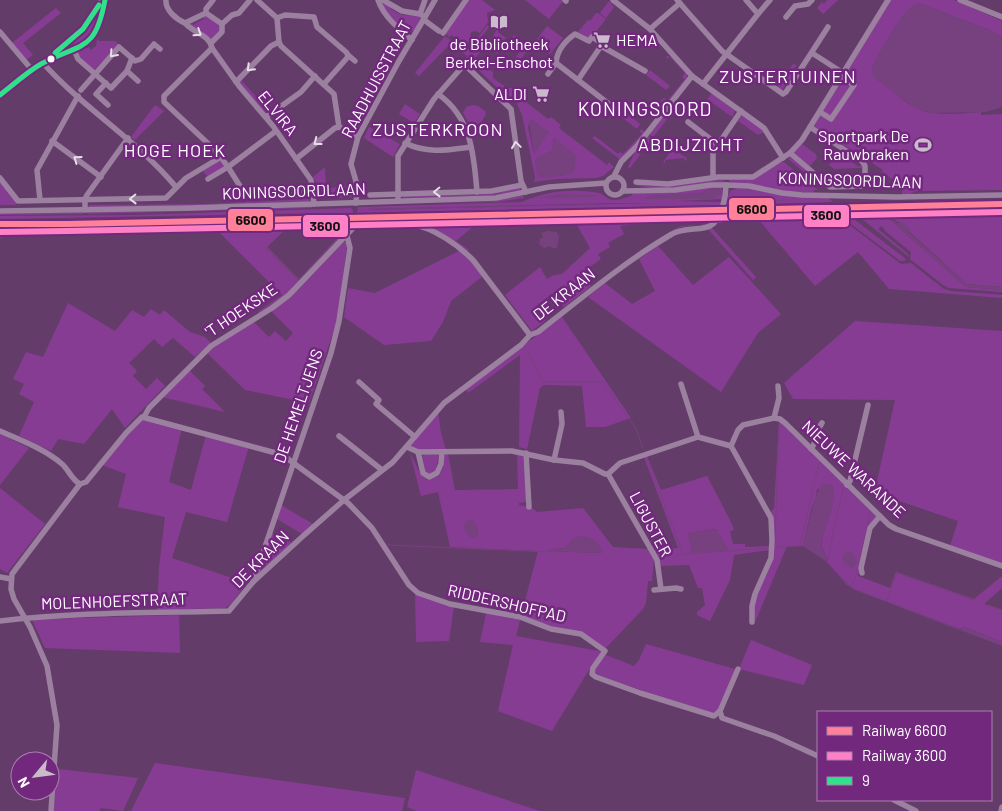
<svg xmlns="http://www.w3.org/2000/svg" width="1002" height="811" font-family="Barlow,sans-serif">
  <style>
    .green { fill: #873c93; fill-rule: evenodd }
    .water { fill: #76417e }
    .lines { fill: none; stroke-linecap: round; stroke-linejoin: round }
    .stream { stroke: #76417e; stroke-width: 1 }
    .minor { stroke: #9c80a0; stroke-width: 5.5 }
    .bus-1-casing { stroke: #72287d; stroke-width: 9 }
    .bus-1 { stroke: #33e08a; stroke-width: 5 }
    .rail-1-casing { stroke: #72287d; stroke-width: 10 }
    .rail-2-casing { stroke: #72287d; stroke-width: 10 }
    .rail-1 { stroke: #ff8098; stroke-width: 6 }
    .rail-2 { stroke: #ff80c5; stroke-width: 6 }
    .oneway { stroke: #e6dfe7 }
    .bus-dot { fill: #fff; stroke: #72287d; stroke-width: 2 }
    .labels { text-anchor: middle; stroke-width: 5; stroke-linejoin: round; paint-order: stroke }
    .poi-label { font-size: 16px; fill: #fff; stroke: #72287d; text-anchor: end }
    .street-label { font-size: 16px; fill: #fff; stroke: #72287d }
    .neighbourhood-label { font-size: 18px; letter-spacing: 1px; fill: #fff; stroke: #72287d }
    .quarter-label { font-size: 19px; letter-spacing: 1px; fill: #fff; stroke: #72287d }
    .line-badge { stroke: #72287d; stroke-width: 2 }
    .pale-badge-label { font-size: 14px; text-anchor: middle; font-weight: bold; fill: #111 }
  </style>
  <rect width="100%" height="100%" fill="#643c69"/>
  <!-- green -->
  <g class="green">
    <path d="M 468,0 L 482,0 L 495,10 L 487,13 L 488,22 L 480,33 L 475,31 L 471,32 L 470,35 L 472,38 L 465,46 L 460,46 L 462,43 L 452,35 L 449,37 L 445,33 Z"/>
    <path d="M 525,0 L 562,0 L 563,1 L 549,19 Z"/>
    <path d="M 827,0 L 838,0 L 823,14 L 817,8 L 822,2 L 824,4 Z"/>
    <path d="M 890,0 L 954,0 L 1002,21 L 1002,37 L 990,30 L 918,3 C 899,12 883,49 872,67 C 889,86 906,110 934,113 C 949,115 965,113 981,112 L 981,115 L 1002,114 L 1002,190 L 916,191 L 910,194 L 902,194 L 902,186 L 882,172 L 883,170 L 814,126 Z"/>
    <path d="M 609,1 L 614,7 L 606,18 L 600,13 Z"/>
    <path d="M 386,3 L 390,6 L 391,9 C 404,18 407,14 420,16 L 421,19 L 414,31 L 408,32 L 398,25 L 382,7 L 383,4 Z"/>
    <path d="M 56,8 L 61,13 L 23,43 L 33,55 L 26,60 L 12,43 Z"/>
    <path d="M 99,10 L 102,11 L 92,38 L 62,55 L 59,52 L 83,33 L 91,23 Z"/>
    <path d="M 596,13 L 598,13 L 606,19 L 590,39 L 578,32 L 588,20 L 590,21 Z"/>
    <path d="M 206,14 L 220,26 L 221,29 L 211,40 L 190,26 L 192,22 L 193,25 L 204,19 L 203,16 Z"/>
    <path d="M 487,25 L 489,27 L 479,40 L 477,45 L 484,50 L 498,28 L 500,29 L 498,32 L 506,38 L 504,41 L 506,42 L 497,54 L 489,48 L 480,52 L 476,57 L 479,59 L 478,61 L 493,72 L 493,78 L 507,88 L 513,88 L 518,92 L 510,101 L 508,102 L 504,99 L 506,96 L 469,61 L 467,63 L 464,61 L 467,56 L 451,43 L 419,76 L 415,73 L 445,36 L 466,51 L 472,46 Z"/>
    <path d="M 547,26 L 563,38 L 550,54 L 535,42 Z"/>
    <path d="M 514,35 L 527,45 L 528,43 L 531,46 L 511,71 L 508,69 L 521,50 L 517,47 L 518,45 L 511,40 Z"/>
    <path d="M 97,39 L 99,41 L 115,41 L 119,45 L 94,70 L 79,56 L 77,51 L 89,47 L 91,50 L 96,46 Z"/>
    <path d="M 666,56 L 672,57 L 687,75 L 687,78 L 667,104 L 663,105 L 659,102 L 664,98 L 668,100 L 685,79 L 682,77 L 685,73 L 670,57 L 667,59 Z"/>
    <path d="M 793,64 L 797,65 L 792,72 L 794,74 L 782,90 L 776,88 Z"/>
    <path d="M 650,70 L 670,86 L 666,90 L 646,75 Z"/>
    <path d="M 241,80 L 271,113 L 267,114 L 239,83 Z"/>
    <path d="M 712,93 L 735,111 L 732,117 L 707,99 Z"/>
    <path d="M 524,98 L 528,100 L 527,103 L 548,119 L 551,117 L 561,125 L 559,128 L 607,165 L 609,162 L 614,167 L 603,176 L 596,178 L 556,179 L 534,182 L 535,177 L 522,115 L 517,104 L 521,99 ZM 531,119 L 548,132 L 534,154 L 528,127 ZM 553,139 L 557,140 L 566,175 L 555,176 L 537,170 L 535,161 L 539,157 L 552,151 L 554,145 Z"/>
    <path d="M 405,104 L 420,114 L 414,123 L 399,114 Z"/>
    <path d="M 155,105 L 164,111 L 135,140 L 131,137 Z"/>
    <path d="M 473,105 L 478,106 L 485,111 L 486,114 L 480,124 L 485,132 L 472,134 L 473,129 L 476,126 L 470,125 L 463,113 L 466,107 Z"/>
    <path d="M 620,108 L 640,124 L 637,129 L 616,113 Z"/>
    <path d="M 743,113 L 758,125 L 764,132 L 758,135 L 738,121 Z"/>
    <path d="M 666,114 L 668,118 L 654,136 L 651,136 L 650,134 Z"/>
    <path d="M 369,127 L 400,144 L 393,157 L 364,138 Z"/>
    <path d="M 641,129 L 646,133 L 621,160 L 592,138 L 595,136 L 618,154 L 620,152 L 623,154 L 642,134 L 640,132 Z"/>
    <path d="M 649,136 L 652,139 L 630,168 L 628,167 L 636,150 Z"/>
    <path d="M 802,144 L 816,154 L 817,158 L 809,167 L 793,153 Z"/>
    <path d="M 673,148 L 683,156 L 686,157 L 687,160 L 685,161 L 684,158 L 665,160 L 665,163 L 663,162 Z"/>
    <path d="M 837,152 L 859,167 L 861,164 L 862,167 L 861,168 L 834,169 L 829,165 Z"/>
    <path d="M 791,156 L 828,187 L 823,187 L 788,159 Z"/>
    <path d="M 219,160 L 221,161 L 226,167 L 208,177 L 202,170 L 206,169 Z"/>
    <path d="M 781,162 L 784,162 L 818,190 L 814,190 L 813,193 L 790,192 L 729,182 L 729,179 L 745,180 Z"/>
    <path d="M 325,167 L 326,186 L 329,188 L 335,188 L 338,183 L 355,190 L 354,197 L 325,198 L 317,196 L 316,182 L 313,177 Z"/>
    <path d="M 723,179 L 724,182 C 707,182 690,187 673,188 C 660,189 647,188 634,185 L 634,184 L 644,184 L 644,185 C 671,190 696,180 723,180 Z"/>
    <path d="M 0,181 L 17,202 L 16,205 L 0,205 Z"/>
    <path d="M 520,187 L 521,191 L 502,195 L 404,198 L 400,196 L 495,194 Z"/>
    <path d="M 709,187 L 719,187 L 722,189 L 723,199 L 677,201 L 722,202 L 721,205 L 357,213 L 358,207 L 522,202 C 545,191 573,188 599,193 C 603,194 605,197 609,199 C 616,202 624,198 631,196 L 633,193 L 668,193 ZM 719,188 L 700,199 L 650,199 L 646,198 L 649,196 L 701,193 L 710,189 ZM 619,203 L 653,203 L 367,210 L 369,209 Z"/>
    <path d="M 738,188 L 827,197 L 833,202 L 725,205 L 730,191 Z"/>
    <path d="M 523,195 L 524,198 L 496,202 L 399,203 L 496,201 Z"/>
    <path d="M 309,199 L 310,202 L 89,208 L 89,205 L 207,204 Z"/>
    <path d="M 312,206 L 312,208 L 87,214 L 87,212 Z"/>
    <path d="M 351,208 L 353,210 L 353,214 L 325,213 L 0,219 L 0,216 L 134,215 Z"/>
    <path d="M 905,208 L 906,212 L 963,211 L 1002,212 L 943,214 L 894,212 L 941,216 L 1002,215 L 1002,287 L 967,284 L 902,225 L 891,217 L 889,219 L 966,287 L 1002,290 L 1002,292 L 949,288 L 943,285 L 910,259 L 911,252 L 885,231 L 884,228 L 881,226 L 878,229 L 908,254 L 909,257 L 851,210 Z"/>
    <path d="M 842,210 L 906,259 L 904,261 L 900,261 L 843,218 L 834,214 L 732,215 L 720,219 L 721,214 L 727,212 Z"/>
    <path d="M 83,212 L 83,214 L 0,215 L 0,214 Z"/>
    <path d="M 718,212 C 706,232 697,222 679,228 C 673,231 667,235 661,238 C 667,234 672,230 679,227 C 690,223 710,230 714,215 L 636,216 L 637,224 L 620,226 L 624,234 L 608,243 L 610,247 L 598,254 L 601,259 L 587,269 L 592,278 L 588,281 L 591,286 L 564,307 L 553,293 L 536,306 L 546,320 L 532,331 L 505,295 L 540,267 L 547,279 L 554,275 L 562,274 L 590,248 L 573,218 L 482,219 L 456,241 L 469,250 L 466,251 L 425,225 L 361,224 L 357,220 Z"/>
    <path d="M 831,216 L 843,220 L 901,264 L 911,263 L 944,289 L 951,291 L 1002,295 L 1002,298 L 889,289 L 858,252 L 815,286 L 758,219 L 722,221 L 729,219 Z"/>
    <path d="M 353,220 L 351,228 L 291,291 L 259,314 L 258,312 L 282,295 L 213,226 L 62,228 L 60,229 L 5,229 L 0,239 L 0,226 L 26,228 ZM 291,224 L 348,223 L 348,224 L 343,232 L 298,280 L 266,248 Z"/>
    <path d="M 711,227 L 756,277 L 753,280 L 708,229 Z"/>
    <path d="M 343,242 L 346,242 L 347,246 L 337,321 L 309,403 L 245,390 L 207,353 L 213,347 L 253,321 L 269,337 L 275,331 L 286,341 L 293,333 L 270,310 Z"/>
    <path d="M 658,246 L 693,285 L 729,257 L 781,314 L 758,333 L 721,392 L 588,297 L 605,283 L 632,304 L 655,291 L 639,259 Z"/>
    <path d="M 459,251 L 470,259 L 483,276 L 451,301 L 443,322 L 431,341 L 384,345 L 344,317 L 348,288 L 375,293 Z"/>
    <path d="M 68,303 L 115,331 L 132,310 L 144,317 L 151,309 L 160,315 L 164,310 L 190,332 L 205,337 L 211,343 L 195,357 L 173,338 L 162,347 L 154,339 L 129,363 L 137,371 L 133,376 L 146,389 L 157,378 L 165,386 L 125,428 L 112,409 L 84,444 L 58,439 L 51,451 L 19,436 L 34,402 L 19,394 L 24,384 L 13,379 L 26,352 L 43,357 Z"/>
    <path d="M 562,317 L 631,418 L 605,427 L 586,427 L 582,386 L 544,385 L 540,388 L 527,449 L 519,447 L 520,355 L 468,393 L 465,388 Z"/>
    <path d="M 855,321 L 1002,331 L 1002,564 L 950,546 L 958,521 L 876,493 L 877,481 L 895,400 L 793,399 L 784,383 Z"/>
    <path d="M 189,370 L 205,386 L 202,389 L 225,412 L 162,397 Z"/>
    <path d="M 438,412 L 441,433 L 446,450 L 417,450 L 411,446 L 411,444 Z"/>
    <path d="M 142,418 L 182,428 L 169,482 L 191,490 L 206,435 L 249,446 L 227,522 L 186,512 L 172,558 L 247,583 L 230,605 L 225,608 L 157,610 L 159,567 L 165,517 L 118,507 L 126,474 L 102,465 Z"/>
    <path d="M 779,421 L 876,516 L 869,526 L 858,576 L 890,588 L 896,572 L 974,599 L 1002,576 L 1002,588 L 984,604 L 1002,610 L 1002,642 L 964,627 L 960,629 L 855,590 L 847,585 L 827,562 C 828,555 821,551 822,544 C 823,524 838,505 832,486 L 817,489 L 816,498 L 812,507 L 803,546 L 787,546 L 755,622 C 749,596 768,582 772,559 C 774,546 771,526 771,512 L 774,508 Z"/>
    <path d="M 0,434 L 29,448 L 0,485 Z"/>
    <path d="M 410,453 L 420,473 L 427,480 L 439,476 L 442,470 L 445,454 L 448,454 L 455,490 L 518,489 L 517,453 L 523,456 L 527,502 L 519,503 L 519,505 L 531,507 L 537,512 L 583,508 L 613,547 L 648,549 L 654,560 L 652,581 L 648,581 L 646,603 L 643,609 L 605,649 L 589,639 L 533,622 L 521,616 L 538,551 L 450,547 L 438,492 L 421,496 ZM 574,537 L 602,553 L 547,551 L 553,549 L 566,548 Z"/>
    <path d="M 439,454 L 436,471 L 431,475 L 426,473 L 422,456 L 424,455 Z"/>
    <path d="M 647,456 L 661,490 L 707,476 L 732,524 L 734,530 L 730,531 L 733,544 L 745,544 L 745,547 L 771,546 L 770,550 L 734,555 L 730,580 L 710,621 L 697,615 L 697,612 L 705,605 L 702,588 L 698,588 L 689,565 L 660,566 L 653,550 L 678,548 L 644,457 ZM 716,529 L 729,551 L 690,553 L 692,551 L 688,533 Z"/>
    <path d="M 0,488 L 45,524 L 7,573 L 0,569 Z"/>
    <path d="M 281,505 L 313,524 L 302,534 L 277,519 Z"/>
    <path d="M 272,533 L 292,543 L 263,570 L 258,573 Z"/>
    <path d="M 415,593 L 454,606 L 449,641 L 416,642 Z"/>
    <path d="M 486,613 L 520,620 L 516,636 L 599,651 L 602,653 L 587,673 L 552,731 L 498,711 L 513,645 L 480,642 Z"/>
    <path d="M 179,615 L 180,653 L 45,648 L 33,622 L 33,619 L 46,619 Z"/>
    <path d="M 751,640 L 812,665 L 804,685 L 739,669 Z"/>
    <path d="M 646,644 L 735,669 L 717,715 L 625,685 L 599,675 L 595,672 L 598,664 L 606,655 L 634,666 L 639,660 Z"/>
    <path d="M 155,763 L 405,798 L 402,811 L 131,811 Z"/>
    <path d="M 58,769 L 138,778 L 123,811 L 101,808 L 99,811 L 53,811 Z"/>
    <path d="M 416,770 L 540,811 L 417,811 L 407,807 Z"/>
  </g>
  <!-- water -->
  <g class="water">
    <path d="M 918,3 L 990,30 L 1002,37 L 1002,107 L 986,112 L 932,113 L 915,108 L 877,80 L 871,73 L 872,67 C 881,52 902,7 918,3 Z"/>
    <path d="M 531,119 L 549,132 L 534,154 L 529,122 Z"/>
    <path d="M 554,138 L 576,155 C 575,160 576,168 573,172 C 571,176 544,177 538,178 L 535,161 L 538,157 L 552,151 Z"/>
    <path d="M 719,188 L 722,193 L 712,199 L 650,199 L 646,198 L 649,196 L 701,193 L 710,189 Z"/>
    <path d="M 560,194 L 600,195 L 594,197 L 538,198 Z"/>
    <path d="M 664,203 L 367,210 L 367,209 L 404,208 Z"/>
    <path d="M 889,217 L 901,226 L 898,223 L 901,221 L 911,230 L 910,232 L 906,230 L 967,284 L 1002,287 L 1002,290 L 966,287 L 889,219 Z"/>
    <path d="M 547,231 L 557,232 L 559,237 L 557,248 L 552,248 L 550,246 L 544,248 L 539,244 L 540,239 L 543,237 L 541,233 Z"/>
    <path d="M 267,246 L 299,279 L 328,251 L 299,281 L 270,253 L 265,248 Z"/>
    <path d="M 828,483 L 833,486 L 834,496 L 833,499 C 834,506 826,524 824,532 C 823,537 821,543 822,548 C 823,554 828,556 827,562 L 803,546 C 807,533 815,491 822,484 Z"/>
    <path d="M 468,520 L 473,520 L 479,531 L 477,537 L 471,538 L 464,530 L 465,522 Z"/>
    <path d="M 716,529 L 729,551 L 689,554 L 692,551 L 688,533 Z"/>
    <path d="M 583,536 C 593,538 601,543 602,553 L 545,551 L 553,549 L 566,548 L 574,537 Z"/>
    <path d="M 851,551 L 857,562 L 855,566 L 851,568 L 845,564 L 842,557 L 846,552 Z"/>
    <path d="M 964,627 L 1002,642 L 1002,646 L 960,630 Z"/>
  </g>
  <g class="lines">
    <!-- stream -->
    <g class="stream">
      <path d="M 749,201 L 788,200"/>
      <path d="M 528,352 L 543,382 L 603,382 L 635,427 L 643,448"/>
      <path d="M 647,459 L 683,555 L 689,554"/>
      <path d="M 843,488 L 827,562 L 851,587 L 855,579 L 866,534"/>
      <path d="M 867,528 L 870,514"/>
      <path d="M 775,541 L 779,424"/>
      <path d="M 388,545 L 547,552"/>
      <path d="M 777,545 L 777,547 L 800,546 L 819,463"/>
      <path d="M 729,551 L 768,548"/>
      <path d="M 659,556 L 683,555"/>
      <path d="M 852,588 L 960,630"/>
      <path d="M 887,601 L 897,573 L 974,600"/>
      <path d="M 988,605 L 1002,610"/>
    </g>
    <!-- minor -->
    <g class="minor">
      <path d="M 166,0 C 165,10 176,19 185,23 L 206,13 L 222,24 L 232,15 L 239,13 L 250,0"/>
      <path d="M 257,0 L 277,18 L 279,42 L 281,46 L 334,94 L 339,127 L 358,137"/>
      <path d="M 378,0 C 384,17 399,29 412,40"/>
      <path d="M 383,0 L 402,11 L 420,14 L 425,17"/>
      <path d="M 565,0 L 566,1"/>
      <path d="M 613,0 L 650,29 L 692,76 L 764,128 L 783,158"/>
      <path d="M 677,0 L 722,51 L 783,94 L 786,92 L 828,27"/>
      <path d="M 960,0 L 1002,17"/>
      <path d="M 206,13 L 206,9 L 213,0"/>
      <path d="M 420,14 L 425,0"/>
      <path d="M 758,14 L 770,0"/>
      <path d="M 786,17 L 795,6 L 808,4 L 812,0"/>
      <path d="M 277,18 L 285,15 L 314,17 L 317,27 L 346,52 L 348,55 L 347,58 L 324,84"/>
      <path d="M 424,20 L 439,31"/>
      <path d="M 185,23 C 193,33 209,34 212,48 L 239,86 L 273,126 L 311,180 L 314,204"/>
      <path d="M 650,29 L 680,3"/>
      <path d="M 0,32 L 32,70"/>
      <path d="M 443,33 L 466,0"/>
      <path d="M 211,43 L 222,32 L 222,24"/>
      <path d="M 212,48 L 164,96 L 164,102 L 218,153 L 228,167 L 276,131"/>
      <path d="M 74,50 L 78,59 L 111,88 L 127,71 L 132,58"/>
      <path d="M 812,53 L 843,73"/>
      <path d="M 348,55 L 355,61"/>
      <path d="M 48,59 L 83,29 L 102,0"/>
      <path d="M 43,63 C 83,108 137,140 176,187"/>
      <path d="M 556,63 C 557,51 565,41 575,34 L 589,41 L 592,37 L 603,44 L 601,46 L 645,71"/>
      <path d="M 127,71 L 138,81"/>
      <path d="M 548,74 L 556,63 L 614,108"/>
      <path d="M 578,80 L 601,46"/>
      <path d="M 236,82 L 271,46 L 279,42"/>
      <path d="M 106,83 L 96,94 L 108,105"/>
      <path d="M 703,84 L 758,14 L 746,0"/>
      <path d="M 81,90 L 119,47 L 135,61 L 141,59 L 154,44 L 160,49"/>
      <path d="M 438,94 C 471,117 474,154 477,192"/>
      <path d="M 0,95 L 40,65 L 88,43 C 100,32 102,16 105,0"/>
      <path d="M 820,112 L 831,119 L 854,85 L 841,77"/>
      <path d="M 266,117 L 301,92 L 315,76"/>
      <path d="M 688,122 L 718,145"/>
      <path d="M 52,141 L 101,177"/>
      <path d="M 405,143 C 427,154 448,150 471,147"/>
      <path d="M 790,153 L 830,187 L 863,186 L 865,185 L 865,166 L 863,162 L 810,127"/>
      <path d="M 296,159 L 335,128 L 339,127"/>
      <path d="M 614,176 L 621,162 L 637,146 L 692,76"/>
      <circle cx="615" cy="186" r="9"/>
      <path d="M 713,177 L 713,152 L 741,111"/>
      <path d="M 0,178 L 18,201 L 166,198 L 186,178 L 221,157"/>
      <path d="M 208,179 L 228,167 L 245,194 L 249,196 L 299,195 L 309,188 L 313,187"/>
      <path d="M 636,182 L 668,184 L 718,177 L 753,177 L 790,153 L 802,140 L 888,0"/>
      <path d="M 623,191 L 675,190 L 711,185 L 726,185 L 749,186 L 782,193 L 802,195 L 897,197 L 1002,195"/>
      <path d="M 370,195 L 492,191 L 522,185"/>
      <path d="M 40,200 L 37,170 L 78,96"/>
      <path d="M 398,201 L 398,156 L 434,99 L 463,66 L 466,66 L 511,109 L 521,181 L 526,192"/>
      <path d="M 356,203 L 357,185 L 351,164 L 358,137 L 399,61 L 435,0"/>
      <path d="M 85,210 L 85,199 L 87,195 L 128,138"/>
      <path d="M 0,211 L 191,208 L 496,198 L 549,187 L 606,183"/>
      <path d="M 716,220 L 720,220 L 731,217 L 770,216"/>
      <path d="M 359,382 L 379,400 L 376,404 L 415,437"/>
      <path d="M 681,384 L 698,437"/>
      <path d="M 144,417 L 149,408 L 211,346 L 272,308 L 289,295 L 354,227 L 357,226 L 413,225 C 433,227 459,246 473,260 L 530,335"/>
      <path d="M 774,418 L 779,398 L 778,386"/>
      <path d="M 0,431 C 20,440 45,449 62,464 C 69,470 71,479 80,484"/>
      <path d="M 339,436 L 382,470"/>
      <path d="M 731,446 L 771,518 L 772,540 L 771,558 L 755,594 L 752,606 L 752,622"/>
      <path d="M 407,447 L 418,452 L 512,451 L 554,460 L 583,463 L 605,474 L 608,474 L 620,463 L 698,437 L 731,446 L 738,430 L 743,425 L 774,418 L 780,419 L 785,423 L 889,525 L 896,529 L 1002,566"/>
      <path d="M 811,449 C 817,442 816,431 822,423"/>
      <path d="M 418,452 L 423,473 L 429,477 L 437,473 L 441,464 L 442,452"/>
      <path d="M 526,453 L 529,507"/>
      <path d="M 554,460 L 562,424 L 561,412"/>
      <path d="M 608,474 L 657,560 L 661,589"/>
      <path d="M 847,485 L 850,481 L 868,405"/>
      <path d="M 862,573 L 861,568 L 870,528 L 880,516"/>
      <path d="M 0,577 L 11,579"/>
      <path d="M 253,582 L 331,353 L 339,321 L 350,248 L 347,236"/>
      <path d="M 654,590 L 676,588 L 681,589"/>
      <path d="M 0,621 C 76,612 153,613 229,611 L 253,582 L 302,537 L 344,500 L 393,462 L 444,403 L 521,345 L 530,335 L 538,332 C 582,298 624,262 672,234 C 685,226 704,232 713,224 C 722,215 726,197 726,185"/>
      <path d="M 720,711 L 722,718 L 774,736 L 818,756"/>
      <path d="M 894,800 L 916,811"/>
      <path d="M 51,811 L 57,725 L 47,666 L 30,627 L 14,599 L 11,589 L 12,574 L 80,484 L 86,482 L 126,433 L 142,417 L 276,453 L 288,459 L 348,503 L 372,528 L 409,585 L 418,593 L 450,604 L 520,617 L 551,629 L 581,634 L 605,651 L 593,668 L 592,674 L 596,677 L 640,693 L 714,716 L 720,711 L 738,669"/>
      <path d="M 1001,811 L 1002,807"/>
    </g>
    <!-- bus-1 casing -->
    <g class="bus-1-casing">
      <g id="bus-1">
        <path d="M 55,53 L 83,29 L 99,5"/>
        <path d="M 0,95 C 13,85 27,72 41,64 C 82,42 95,53 105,0"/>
      </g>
    </g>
    <!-- bus-1 -->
    <use href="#bus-1" class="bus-1"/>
    <!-- rail-1 casing -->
    <g class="rail-1-casing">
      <path id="rail-1" d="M 0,224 L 67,224 L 1002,204"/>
    </g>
    <!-- rail-2 casing -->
    <g class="rail-2-casing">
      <path id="rail-2" d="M 0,232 L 67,231 L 1002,212"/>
    </g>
    <!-- rail-1 -->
    <use href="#rail-1" class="rail-1"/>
    <!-- rail-2 -->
    <use href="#rail-2" class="rail-2"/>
  </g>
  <!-- one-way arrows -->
  <defs><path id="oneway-chevron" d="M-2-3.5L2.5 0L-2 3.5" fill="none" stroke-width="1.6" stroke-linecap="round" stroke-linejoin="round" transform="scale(1.25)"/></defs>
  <g class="oneway">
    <use href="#oneway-chevron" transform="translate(198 33) rotate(33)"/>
    <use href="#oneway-chevron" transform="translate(113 54) rotate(132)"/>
    <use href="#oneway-chevron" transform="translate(250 68) rotate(135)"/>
    <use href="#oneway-chevron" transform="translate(317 142) rotate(142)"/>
    <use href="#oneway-chevron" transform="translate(516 145) rotate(-98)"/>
    <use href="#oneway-chevron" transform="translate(77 159) rotate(-144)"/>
    <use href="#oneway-chevron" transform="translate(437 192) rotate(179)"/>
    <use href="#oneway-chevron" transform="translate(133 199) rotate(179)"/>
  </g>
  <!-- icons -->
  <defs>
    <g id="library-bare" transform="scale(1.35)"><path d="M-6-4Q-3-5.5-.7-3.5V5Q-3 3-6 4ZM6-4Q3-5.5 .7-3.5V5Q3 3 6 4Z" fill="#c9bbca" stroke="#72287d" stroke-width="2.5" paint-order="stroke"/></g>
    <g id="supermarket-bare" transform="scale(1.35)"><path d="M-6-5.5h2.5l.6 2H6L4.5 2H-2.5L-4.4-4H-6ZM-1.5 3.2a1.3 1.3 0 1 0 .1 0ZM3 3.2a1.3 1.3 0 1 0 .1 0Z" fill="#c9bbca" stroke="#72287d" stroke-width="2.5" paint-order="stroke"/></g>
    <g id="stadium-bare" transform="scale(1.35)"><path d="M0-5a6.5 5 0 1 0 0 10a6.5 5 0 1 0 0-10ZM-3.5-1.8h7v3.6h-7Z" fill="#c9bbca" stroke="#72287d" stroke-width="2.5" paint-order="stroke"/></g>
  </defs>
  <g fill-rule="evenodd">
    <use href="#library-bare" x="499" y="22"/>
    <use href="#supermarket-bare" x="602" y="40"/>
    <use href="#supermarket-bare" x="541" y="94"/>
    <use href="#stadium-bare" x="923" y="145"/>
  </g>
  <!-- markers -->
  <circle class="bus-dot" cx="51" cy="59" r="4.5"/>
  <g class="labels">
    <!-- poi labels -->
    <g class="poi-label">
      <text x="616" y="46" text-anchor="start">HEMA</text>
      <text x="499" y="50" text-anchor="middle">de Bibliotheek<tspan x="499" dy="18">Berkel-Enschot</tspan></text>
      <text x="527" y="100">ALDI</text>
      <text x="909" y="142">Sportpark De<tspan x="909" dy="18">Rauwbraken</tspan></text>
    </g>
    <!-- street labels -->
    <g class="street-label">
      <text transform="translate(376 79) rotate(-62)" y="6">RAADHUISSTRAAT</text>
      <text transform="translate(278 113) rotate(51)" y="6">ELVIRA</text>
      <text transform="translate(850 180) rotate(2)" y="6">KONINGSOORDLAAN</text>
      <text transform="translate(294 191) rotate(-2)" y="6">KONINGSOORDLAAN</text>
      <text transform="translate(564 294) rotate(-38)" y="6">DE KRAAN</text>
      <text transform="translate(241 310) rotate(-34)" y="6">'T HOEKSKE</text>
      <text transform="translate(298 406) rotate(-71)" y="6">DE HEMELTJENS</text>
      <text transform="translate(854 469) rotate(43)" y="6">NIEUWE WARANDE</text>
      <text transform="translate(651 524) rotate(62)" y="6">LIGUSTER</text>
      <text transform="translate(260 559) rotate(-45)" y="6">DE KRAAN</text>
      <text transform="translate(114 601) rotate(-2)" y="6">MOLENHOEFSTRAAT</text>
      <text transform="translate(507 603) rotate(13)" y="6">RIDDERSHOFPAD</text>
    </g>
    <!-- neighbourhood labels -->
    <g class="neighbourhood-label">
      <text x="788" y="83">ZUSTERTUINEN</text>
      <text x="438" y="136">ZUSTERKROON</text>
      <text x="691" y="151">ABDIJZICHT</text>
      <text x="175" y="157">HOGE HOEK</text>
    </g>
    <!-- quarter labels -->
    <g class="quarter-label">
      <text x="645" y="116">KONINGSOORD</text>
    </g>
  </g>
  <g class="line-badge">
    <rect x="728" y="197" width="47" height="24" rx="5" fill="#ff8098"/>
    <rect x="803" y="204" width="47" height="24" rx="5" fill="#ff80c5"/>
    <rect x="227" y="208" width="47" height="24" rx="5" fill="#ff8098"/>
    <rect x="302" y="214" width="47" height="24" rx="5" fill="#ff80c5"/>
  </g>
  <g class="pale-badge-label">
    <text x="752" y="214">6600</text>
    <text x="826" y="220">3600</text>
    <text x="251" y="225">6600</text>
    <text x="325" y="231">3600</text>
  </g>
  <!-- legend -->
  <rect x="817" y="711" width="175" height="90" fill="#72287d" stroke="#aa7eb1"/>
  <rect x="827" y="727" width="25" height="8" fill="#ff8098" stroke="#aa7eb1"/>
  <text x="862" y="736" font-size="15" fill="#ffffff">Railway 6600</text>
  <rect x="827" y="752" width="25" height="8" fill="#ff80c5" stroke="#aa7eb1"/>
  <text x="862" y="761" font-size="15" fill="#ffffff">Railway 3600</text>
  <rect x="827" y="777" width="25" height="8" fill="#33e08a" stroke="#aa7eb1"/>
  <text x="862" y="786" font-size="15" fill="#ffffff">9</text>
  <!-- north arrow -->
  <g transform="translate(35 776) rotate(241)"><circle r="24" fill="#72287d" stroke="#aa7eb1"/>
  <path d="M0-4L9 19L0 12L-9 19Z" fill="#c9bbca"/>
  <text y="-8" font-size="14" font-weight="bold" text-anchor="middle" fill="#ffffff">N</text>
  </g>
</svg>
